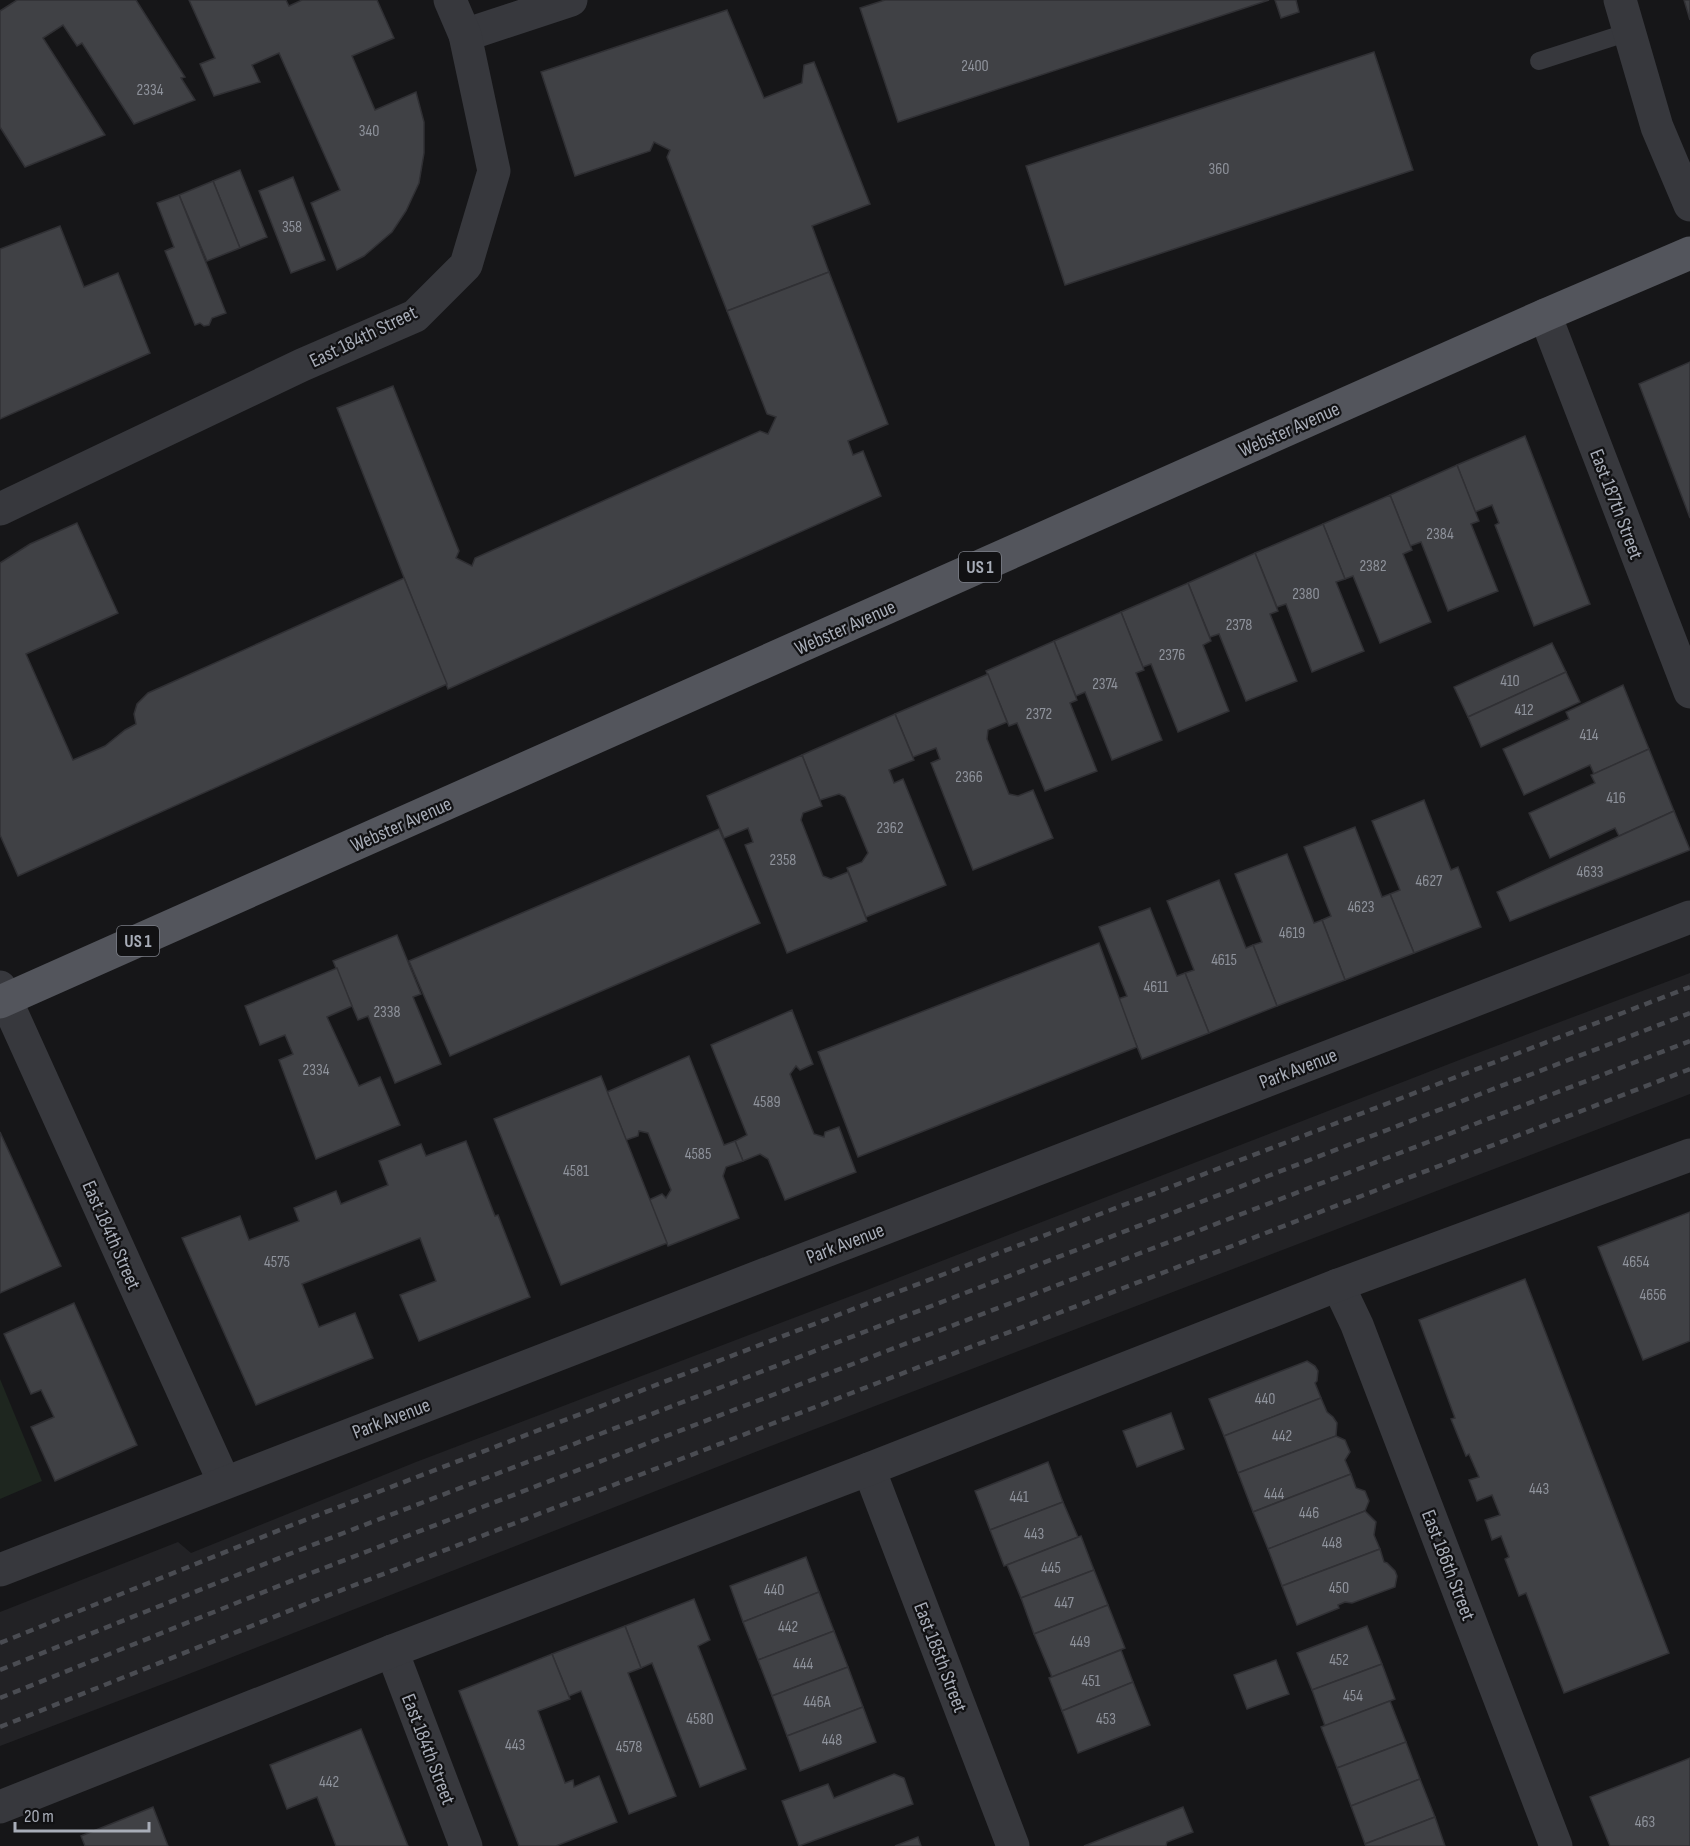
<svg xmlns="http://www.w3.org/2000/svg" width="1690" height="1846" font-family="'Sofia Sans Condensed',sans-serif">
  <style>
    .built { fill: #222225 }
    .green { fill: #1e261f }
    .building { fill: #404145; stroke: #303034; stroke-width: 1.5 }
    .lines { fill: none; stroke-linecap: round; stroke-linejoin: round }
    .lane { stroke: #37383d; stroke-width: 18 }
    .street { stroke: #37383d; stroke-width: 33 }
    .primary { stroke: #53555c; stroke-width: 33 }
    .rail { stroke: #4a4c52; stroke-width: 4.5; stroke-dasharray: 8 6; stroke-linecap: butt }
    .labels { text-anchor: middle; stroke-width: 4.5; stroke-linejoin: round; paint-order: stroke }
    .number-label { font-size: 16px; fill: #8e929b }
    .shield { fill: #111113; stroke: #7b7e86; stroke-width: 1.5 }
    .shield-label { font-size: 18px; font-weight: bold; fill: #a8adb8 }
    .street-label { font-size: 20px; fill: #a8adb8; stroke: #111113 }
  </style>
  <rect width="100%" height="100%" fill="#161618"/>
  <!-- built -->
  <path class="built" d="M 1690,973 L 1690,1094 L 763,1449 L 176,1679 L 0,1746 L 0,1612 L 178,1542 L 191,1553 L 416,1462 L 872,1288 L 1467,1057 Z"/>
  <!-- green -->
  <path class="green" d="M 0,1379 L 42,1481 L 0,1499 Z"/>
  <!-- building -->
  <g class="building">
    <path d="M 17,0 L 136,0 L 185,77 L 181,78 L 195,100 L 134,124 L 82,43 L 77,46 L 63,25 L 43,38 L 105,135 L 25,167 L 0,127 L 0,11 Z"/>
    <path d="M 189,0 L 286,0 L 289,6 L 302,0 L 377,0 L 394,38 L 352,56 L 375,110 L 416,92 L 424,122 L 424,153 L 419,183 L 406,211 L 392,232 L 364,256 L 337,270 L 311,203 L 340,190 L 279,53 L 252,65 L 260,82 L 214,96 L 200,64 L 215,58 Z"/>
    <path d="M 885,0 L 1269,0 L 898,122 L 860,8 Z"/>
    <path d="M 1275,0 L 1296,0 L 1299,12 L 1281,18 Z"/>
    <path d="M 1684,0 L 1690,0 L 1690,20 Z"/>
    <path d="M 727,10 L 764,98 L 802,83 L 804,65 L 814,62 L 870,204 L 812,226 L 829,272 L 727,311 L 667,157 L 670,150 L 654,142 L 650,151 L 575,176 L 541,72 Z"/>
    <path d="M 1374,52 L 1413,170 L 1065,285 L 1026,166 Z"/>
    <path d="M 240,170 L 267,237 L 240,248 L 213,181 Z"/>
    <path d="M 293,177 L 325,260 L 291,273 L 259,191 Z"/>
    <path d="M 213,181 L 240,248 L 207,261 L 179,195 Z"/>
    <path d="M 179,195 L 226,313 L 212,318 L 209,325 L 204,326 L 200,323 L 195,325 L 165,251 L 174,247 L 157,203 Z"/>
    <path d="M 60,226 L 84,287 L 118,273 L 150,353 L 0,419 L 0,249 Z"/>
    <path d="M 829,272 L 888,424 L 848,441 L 853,455 L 863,451 L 881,496 L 448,689 L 337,408 L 393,386 L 459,551 L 456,558 L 472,566 L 475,558 L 760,431 L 768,434 L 776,417 L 767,414 L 727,311 Z"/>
    <path d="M 1690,362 L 1690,518 L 1639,384 Z"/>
    <path d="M 1525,436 L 1590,604 L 1534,626 L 1495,525 L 1499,523 L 1492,505 L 1475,512 L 1457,465 Z"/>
    <path d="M 1457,465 L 1479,521 L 1471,524 L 1498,591 L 1448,611 L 1421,542 L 1410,546 L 1390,495 Z"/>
    <path d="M 1390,495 L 1412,550 L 1403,554 L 1431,622 L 1380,643 L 1353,576 L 1345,579 L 1323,524 Z"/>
    <path d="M 77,523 L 118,613 L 26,654 L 73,760 L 105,746 L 125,730 L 136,724 L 134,714 L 137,704 L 148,693 L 404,578 L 447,684 L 18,876 L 0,835 L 0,563 L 30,544 Z"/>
    <path d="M 1323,524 L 1345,579 L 1336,582 L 1364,651 L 1312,672 L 1286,604 L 1277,607 L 1255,553 Z"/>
    <path d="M 1255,553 L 1278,611 L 1270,614 L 1297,681 L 1246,701 L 1219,634 L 1210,637 L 1188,583 Z"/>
    <path d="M 1188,583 L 1211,641 L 1203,645 L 1229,711 L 1178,732 L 1151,664 L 1143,667 L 1121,612 Z"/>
    <path d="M 1121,612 L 1144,670 L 1136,673 L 1162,740 L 1112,760 L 1085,692 L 1076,696 L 1054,641 Z"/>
    <path d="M 1054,641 L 1077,700 L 1070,703 L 1097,771 L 1045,791 L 1017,723 L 1009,726 L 986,671 Z"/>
    <path d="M 1552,643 L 1566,672 L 1468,717 L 1454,687 Z"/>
    <path d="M 1566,672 L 1580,702 L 1481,747 L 1468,717 Z"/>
    <path d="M 988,674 L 1007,722 L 988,730 L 987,739 L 1009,794 L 1018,796 L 1033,790 L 1053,838 L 973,870 L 931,763 L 940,759 L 936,748 L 913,757 L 895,714 Z"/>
    <path d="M 1623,685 L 1649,749 L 1594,774 L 1590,765 L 1524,795 L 1503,749 L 1569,719 L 1566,712 Z"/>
    <path d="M 895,714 L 914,760 L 889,770 L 894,783 L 903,779 L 946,885 L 866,917 L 847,868 L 862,862 L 868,853 L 845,797 L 839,794 L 820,800 L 802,755 Z"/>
    <path d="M 1649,749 L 1674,811 L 1619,836 L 1615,828 L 1550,858 L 1529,813 L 1595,783 L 1591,775 Z"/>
    <path d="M 802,755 L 822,806 L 803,813 L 801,820 L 823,876 L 831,879 L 848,872 L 867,921 L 787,953 L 745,845 L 753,842 L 748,828 L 724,838 L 707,796 Z"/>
    <path d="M 1424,800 L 1451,870 L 1458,867 L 1481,927 L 1414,953 L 1390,894 L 1400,890 L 1372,821 Z"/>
    <path d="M 1674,811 L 1690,850 L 1510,921 L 1497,892 Z"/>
    <path d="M 1355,827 L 1382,897 L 1390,894 L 1414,953 L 1345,980 L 1322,920 L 1331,916 L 1304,847 Z"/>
    <path d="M 719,829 L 760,923 L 450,1056 L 409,961 Z"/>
    <path d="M 1287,854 L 1314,923 L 1322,920 L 1345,980 L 1277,1006 L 1253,945 L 1262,942 L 1235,874 Z"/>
    <path d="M 1219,880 L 1246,948 L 1253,945 L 1277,1006 L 1209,1033 L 1185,973 L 1194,970 L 1167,901 Z"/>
    <path d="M 1150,908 L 1177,976 L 1185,973 L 1209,1033 L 1142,1059 L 1118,999 L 1127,996 L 1099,927 Z"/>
    <path d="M 397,935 L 421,994 L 413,997 L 441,1064 L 395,1083 L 368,1016 L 358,1020 L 333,961 Z"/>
    <path d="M 1099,943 L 1137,1047 L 858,1157 L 818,1052 Z"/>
    <path d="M 337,968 L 352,1006 L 327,1017 L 359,1086 L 380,1077 L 400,1125 L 316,1159 L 279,1060 L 293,1054 L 285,1035 L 260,1045 L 245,1006 Z"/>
    <path d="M 792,1010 L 813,1064 L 800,1070 L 796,1066 L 790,1074 L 814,1134 L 824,1137 L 825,1132 L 839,1127 L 856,1172 L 785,1200 L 768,1159 L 760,1154 L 743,1161 L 735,1141 L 747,1135 L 711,1045 Z"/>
    <path d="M 689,1056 L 724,1145 L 735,1141 L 743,1161 L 726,1167 L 723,1176 L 739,1218 L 668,1246 L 649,1200 L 662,1194 L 666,1198 L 671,1190 L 648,1133 L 639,1131 L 638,1136 L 626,1140 L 607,1092 Z"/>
    <path d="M 601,1076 L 667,1243 L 561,1285 L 494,1119 Z"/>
    <path d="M 0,1132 L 61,1266 L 0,1293 Z"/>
    <path d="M 466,1141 L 495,1216 L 498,1215 L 530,1297 L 419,1341 L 400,1295 L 436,1281 L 420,1238 L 302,1284 L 319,1327 L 355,1313 L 373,1358 L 256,1405 L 182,1238 L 240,1216 L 249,1240 L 299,1221 L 294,1208 L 336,1191 L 341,1204 L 388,1185 L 379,1161 L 421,1144 L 426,1156 Z"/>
    <path d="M 1690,1212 L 1690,1341 L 1643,1360 L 1598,1247 Z"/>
    <path d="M 1525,1279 L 1669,1653 L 1564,1693 L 1526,1593 L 1519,1596 L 1505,1559 L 1509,1557 L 1501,1536 L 1492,1540 L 1485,1520 L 1500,1515 L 1492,1495 L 1477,1501 L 1469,1480 L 1479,1477 L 1469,1454 L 1466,1456 L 1451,1419 L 1455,1418 L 1419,1320 Z"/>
    <path d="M 74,1303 L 137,1445 L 55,1481 L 31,1427 L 54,1417 L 41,1390 L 31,1394 L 4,1334 Z"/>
    <path d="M 1307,1361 L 1315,1366 L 1318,1371 L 1317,1381 L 1315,1383 L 1321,1398 L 1224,1436 L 1209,1399 Z"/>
    <path d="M 1321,1398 L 1327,1412 L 1333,1417 L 1337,1423 L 1336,1436 L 1238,1473 L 1224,1436 Z"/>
    <path d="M 1171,1413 L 1184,1449 L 1137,1467 L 1123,1431 Z"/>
    <path d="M 1336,1436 L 1345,1440 L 1350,1452 L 1345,1460 L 1351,1474 L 1253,1512 L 1238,1473 Z"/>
    <path d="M 1048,1462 L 1063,1502 L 990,1530 L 975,1491 Z"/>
    <path d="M 1351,1474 L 1356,1488 L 1365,1491 L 1369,1501 L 1365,1511 L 1268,1549 L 1253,1512 Z"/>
    <path d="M 1063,1502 L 1078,1537 L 1004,1566 L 990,1530 Z"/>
    <path d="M 1365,1511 L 1376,1522 L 1374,1535 L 1380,1549 L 1282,1586 L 1268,1549 Z"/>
    <path d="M 1081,1536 L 1094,1570 L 1021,1598 L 1007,1565 Z"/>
    <path d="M 1380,1549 L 1384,1562 L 1387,1563 L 1395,1571 L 1397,1576 L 1395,1587 L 1352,1603 L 1345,1602 L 1338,1605 L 1339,1608 L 1297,1625 L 1282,1586 Z"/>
    <path d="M 806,1557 L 819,1592 L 743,1622 L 730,1586 Z"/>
    <path d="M 1094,1570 L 1108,1605 L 1034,1634 L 1021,1598 Z"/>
    <path d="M 819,1592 L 834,1631 L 758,1660 L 743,1622 Z"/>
    <path d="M 694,1599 L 710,1640 L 698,1646 L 746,1769 L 700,1787 L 652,1663 L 641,1668 L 625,1626 Z"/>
    <path d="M 1108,1605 L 1125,1648 L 1052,1677 L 1034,1634 Z"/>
    <path d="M 625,1626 L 641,1668 L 628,1673 L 676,1796 L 629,1814 L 581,1691 L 569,1696 L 552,1654 Z"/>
    <path d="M 1367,1626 L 1382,1664 L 1312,1690 L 1297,1653 Z"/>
    <path d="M 834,1631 L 848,1667 L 772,1696 L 758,1660 Z"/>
    <path d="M 1121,1650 L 1133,1682 L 1062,1711 L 1049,1678 Z"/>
    <path d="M 552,1654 L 570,1699 L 538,1711 L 565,1783 L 573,1780 L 574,1787 L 599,1776 L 617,1822 L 556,1846 L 519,1846 L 459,1691 Z"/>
    <path d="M 1276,1660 L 1289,1694 L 1247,1709 L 1234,1675 Z"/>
    <path d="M 1382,1664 L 1395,1699 L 1325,1726 L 1312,1690 Z"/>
    <path d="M 848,1667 L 863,1707 L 787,1736 L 772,1696 Z"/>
    <path d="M 1133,1682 L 1150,1725 L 1078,1753 L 1062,1711 Z"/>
    <path d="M 1390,1701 L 1406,1742 L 1337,1768 L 1321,1727 Z"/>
    <path d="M 863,1707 L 876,1742 L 800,1771 L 787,1736 Z"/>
    <path d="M 361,1729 L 392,1806 L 408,1846 L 336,1846 L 317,1797 L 287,1809 L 270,1765 Z"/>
    <path d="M 1406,1742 L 1420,1779 L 1351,1806 L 1337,1768 Z"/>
    <path d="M 1690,1758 L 1690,1846 L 1610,1846 L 1590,1797 Z"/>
    <path d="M 894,1774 L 904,1778 L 913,1804 L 799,1846 L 782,1801 L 828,1784 L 834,1798 Z"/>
    <path d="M 1420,1779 L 1435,1817 L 1365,1844 L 1351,1806 Z"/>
    <path d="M 153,1807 L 168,1846 L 85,1846 L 81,1836 Z"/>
    <path d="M 1183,1807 L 1193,1832 L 1167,1842 L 1166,1846 L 1084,1846 Z"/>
    <path d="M 1435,1817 L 1445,1846 L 1366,1846 L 1365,1844 Z"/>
    <path d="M 918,1837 L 921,1846 L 895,1846 Z"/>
  </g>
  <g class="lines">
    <!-- lane -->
    <path class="lane" d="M 1539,61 L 1629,32"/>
    <!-- street -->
    <g class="street">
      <path d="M 1620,0 L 1657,127 L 1690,205"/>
      <path d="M 465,35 L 571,0"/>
      <path d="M 1545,315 L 1690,692"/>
      <path d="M 0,509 L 302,365 L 415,316 L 466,265 L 494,171 L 465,35 L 450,0"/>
      <path d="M 0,987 L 224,1482"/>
      <path d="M 1338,1285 L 1357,1325 L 1556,1846"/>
      <path d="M 869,1469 L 1013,1846"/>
      <path d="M 0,1570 L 1690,917"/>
      <path d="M 392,1651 L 466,1846"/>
      <path d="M 0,1807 L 392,1651 L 869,1469 L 1338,1285 L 1690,1155"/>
    </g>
    <!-- primary -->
    <path class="primary" d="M 0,1002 L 1545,315 L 1690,253"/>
    <!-- rail -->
    <g class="rail">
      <path d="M 0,1643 L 287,1527 L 1690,987"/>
      <path d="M 0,1670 L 297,1551 L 1690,1013"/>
      <path d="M 0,1698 L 306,1575 L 1690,1041"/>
      <path d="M 0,1727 L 316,1600 L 1690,1069"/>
    </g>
  </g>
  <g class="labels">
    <!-- number labels -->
    <g class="number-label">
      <text x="975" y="71">2400</text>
      <text x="150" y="95">2334</text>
      <text x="369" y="136">340</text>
      <text x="1219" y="174">360</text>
      <text x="292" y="232">358</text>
      <text x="1440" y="539">2384</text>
      <text x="1373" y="571">2382</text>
      <text x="1306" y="599">2380</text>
      <text x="1239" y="630">2378</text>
      <text x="1172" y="660">2376</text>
      <text x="1510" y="686">410</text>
      <text x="1105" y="689">2374</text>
      <text x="1524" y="715">412</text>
      <text x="1039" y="719">2372</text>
      <text x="1589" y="740">414</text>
      <text x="969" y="782">2366</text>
      <text x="1616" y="803">416</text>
      <text x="890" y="833">2362</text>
      <text x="783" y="865">2358</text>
      <text x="1590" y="877">4633</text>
      <text x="1429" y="886">4627</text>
      <text x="1361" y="912">4623</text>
      <text x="1292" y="938">4619</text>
      <text x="1224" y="965">4615</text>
      <text x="1156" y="992">4611</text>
      <text x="387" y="1017">2338</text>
      <text x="316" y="1075">2334</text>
      <text x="767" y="1107">4589</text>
      <text x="698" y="1159">4585</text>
      <text x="576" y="1176">4581</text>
      <text x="277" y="1267">4575</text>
      <text x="1636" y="1267">4654</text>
      <text x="1653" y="1300">4656</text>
      <text x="1265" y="1404">440</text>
      <text x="1282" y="1441">442</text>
      <text x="1539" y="1494">443</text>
      <text x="1274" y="1499">444</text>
      <text x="1019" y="1502">441</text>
      <text x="1309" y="1518">446</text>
      <text x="1034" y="1539">443</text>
      <text x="1332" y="1548">448</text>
      <text x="1051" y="1573">445</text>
      <text x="1339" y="1593">450</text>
      <text x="774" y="1595">440</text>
      <text x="1064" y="1608">447</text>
      <text x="788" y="1632">442</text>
      <text x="1080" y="1647">449</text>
      <text x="1339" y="1665">452</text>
      <text x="803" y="1669">444</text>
      <text x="1091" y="1686">451</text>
      <text x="1353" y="1701">454</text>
      <text x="817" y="1707">446A</text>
      <text x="700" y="1724">4580</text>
      <text x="1106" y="1724">453</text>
      <text x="832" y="1745">448</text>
      <text x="515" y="1750">443</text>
      <text x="629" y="1752">4578</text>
      <text x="329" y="1787">442</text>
      <text x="1645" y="1827">463</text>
    </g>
    <!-- shield labels -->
    <g class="shield">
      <rect x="959" y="552" width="42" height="30" rx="4.5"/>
      <rect x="117" y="926" width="42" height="30" rx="4.5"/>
    </g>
    <g class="shield-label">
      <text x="980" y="573">US 1</text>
      <text x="138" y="947">US 1</text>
    </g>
    <!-- street labels -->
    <g class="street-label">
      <text transform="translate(363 336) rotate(-26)" y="7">East 184th Street</text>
      <text transform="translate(1289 429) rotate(-24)" y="7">Webster Avenue</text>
      <text transform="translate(1617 504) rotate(69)" y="7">East 187th Street</text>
      <text transform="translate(845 627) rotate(-24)" y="7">Webster Avenue</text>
      <text transform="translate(401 824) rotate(-24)" y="7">Webster Avenue</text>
      <text transform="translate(1298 1068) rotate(-21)" y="7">Park Avenue</text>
      <text transform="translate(112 1235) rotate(66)" y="7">East 184th Street</text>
      <text transform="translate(845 1243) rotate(-21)" y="7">Park Avenue</text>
      <text transform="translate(391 1418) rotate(-21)" y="7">Park Avenue</text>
      <text transform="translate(1449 1565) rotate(69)" y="7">East 186th Street</text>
      <text transform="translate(941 1657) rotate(69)" y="7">East 185th Street</text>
      <text transform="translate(429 1749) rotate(69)" y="7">East 184th Street</text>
    </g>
  </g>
  <!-- scale -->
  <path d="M15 1822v9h134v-9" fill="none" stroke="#a8adb8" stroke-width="3"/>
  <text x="24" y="1822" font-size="18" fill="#a8adb8" stroke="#111113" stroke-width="4.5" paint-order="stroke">20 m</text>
</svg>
